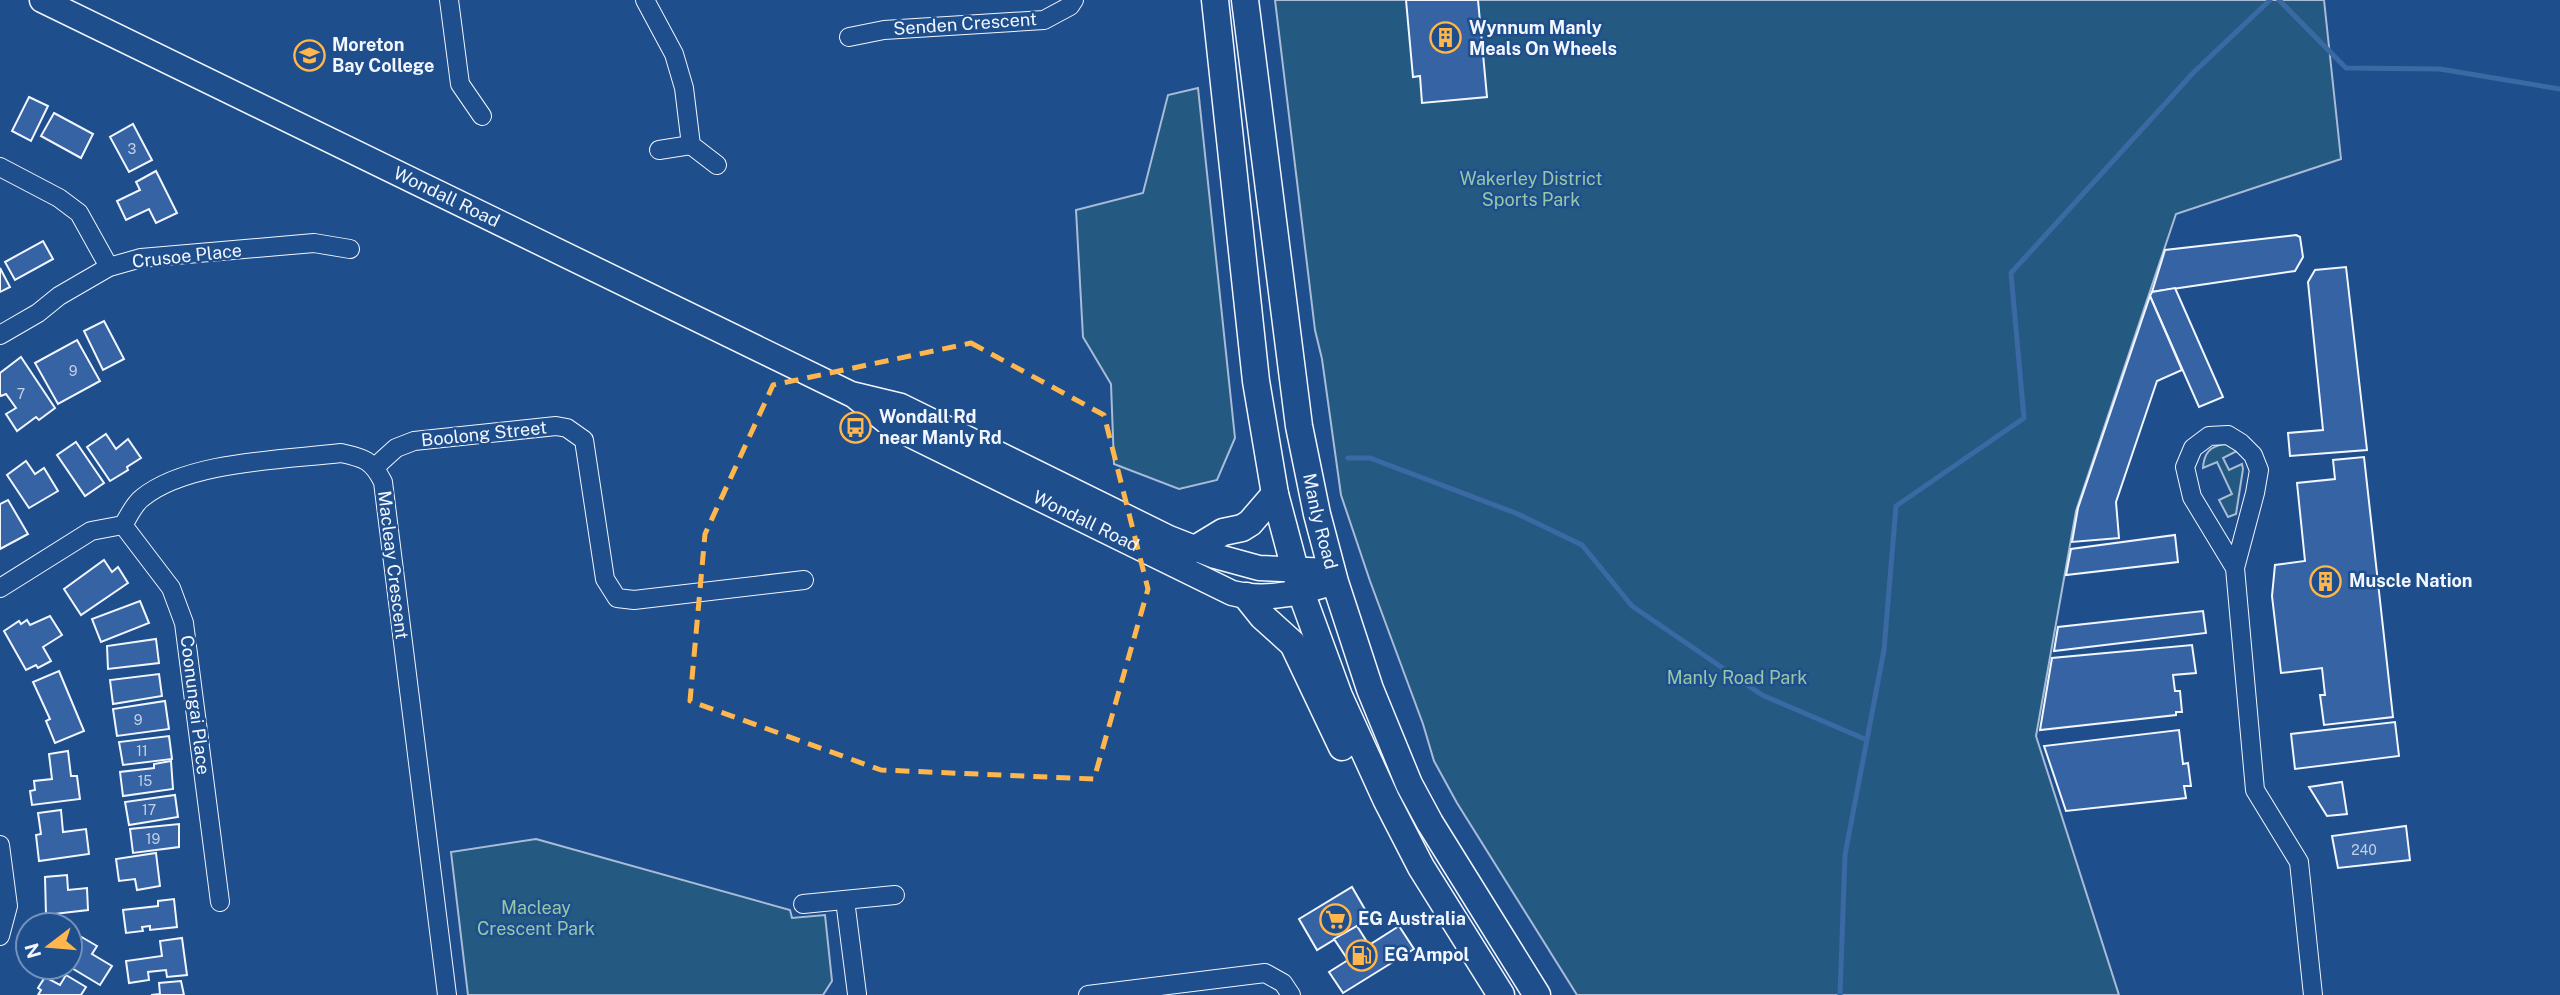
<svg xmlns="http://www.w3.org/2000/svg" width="2560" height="995" font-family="'Public Sans',sans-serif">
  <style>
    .green { fill: #245a82; stroke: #a8bbd7; stroke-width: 2 }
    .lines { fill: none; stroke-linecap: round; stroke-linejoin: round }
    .stream { stroke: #3b69a3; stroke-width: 5 }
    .building { fill: #3563a3; stroke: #f2f6ff; stroke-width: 2 }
    .street-casing { stroke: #f2f6ff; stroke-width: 20 }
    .secondary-casing { stroke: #f2f6ff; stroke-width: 27 }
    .primary-casing { stroke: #f2f6ff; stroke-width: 29 }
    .street { stroke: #1f4e8c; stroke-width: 18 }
    .secondary { stroke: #1f4e8c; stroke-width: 24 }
    .primary { stroke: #1f4e8c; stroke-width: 26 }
    .marked { fill: none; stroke: #ffb74d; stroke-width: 5; stroke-dasharray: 14 9; stroke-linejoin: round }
    .labels { text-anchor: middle; stroke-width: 5; stroke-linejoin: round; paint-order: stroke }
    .number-label { font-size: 14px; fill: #c3d1e8 }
    .street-label { font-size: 18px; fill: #f2f6ff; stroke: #1f4e8c }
    .poi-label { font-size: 18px; font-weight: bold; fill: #f2f6ff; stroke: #1f4e8c; text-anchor: start }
    .park-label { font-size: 18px; fill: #97c8a6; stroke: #1f4e8c }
  </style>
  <rect width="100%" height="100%" fill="#1f4e8c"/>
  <!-- green -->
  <g class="green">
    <polygon points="1275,0 2324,0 2341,159 2176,214 2076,511 2036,736 2119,995 1577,995 1457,803 1434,761 1423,724 1370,581 1341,495 1322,359 1315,330"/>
    <polygon points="1198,88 1235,438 1217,480 1179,489 1114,464 1111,384 1083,337 1076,210 1143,193 1168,95"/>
    <path d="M 2225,444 L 2237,451 L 2223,458 L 2229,470 L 2242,464 L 2243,469 L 2236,514 L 2228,517 L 2219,500 L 2232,494 L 2217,462 L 2203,468 C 2204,453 2210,446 2225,444 Z"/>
    <polygon points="536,839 790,910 792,918 825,915 832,981 823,995 468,995 451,852"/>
  </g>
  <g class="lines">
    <!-- stream -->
    <g class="stream">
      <polyline points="2279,0 2346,68 2440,69 2560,89"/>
      <polyline points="1348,458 1370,458 1518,514 1582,545 1632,606 1762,695 1867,740"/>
      <polyline points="1840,995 1845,855 1884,650 1896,506 2024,418 2011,273 2193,73 2270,0"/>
    </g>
  </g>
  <!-- building -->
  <g class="building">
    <polygon points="1406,0 1478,0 1487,97 1422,103 1420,76 1413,77"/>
    <polygon points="29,97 48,106 31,141 12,131"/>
    <polygon points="54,113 93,134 81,158 41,136"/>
    <polygon points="133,124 152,160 129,172 110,137"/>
    <polygon points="156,171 177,213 156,223 149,209 126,220 117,201 140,190 136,182"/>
    <polygon points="2296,235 2300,237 2303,257 2295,271 2152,292 2165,250"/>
    <polygon points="43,241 53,259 15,280 5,262"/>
    <polygon points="2346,267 2367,450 2290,456 2288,433 2323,430 2308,282 2315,270"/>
    <polygon points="0,268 10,287 0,292"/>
    <polygon points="2175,288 2223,397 2199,407 2150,296 2152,292"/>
    <polygon points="2150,296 2182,370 2157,381 2116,502 2119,538 2072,542 2078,508"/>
    <polygon points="104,321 124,359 103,370 84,331"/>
    <polygon points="77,340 100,381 58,404 35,363"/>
    <polygon points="21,357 55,408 39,420 36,417 17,431 6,414 16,408 6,394 1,396 0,394 0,373"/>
    <polygon points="106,434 116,449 128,439 141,458 127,467 128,470 110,481 87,447"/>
    <polygon points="76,442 104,483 85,496 57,455"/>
    <polygon points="2364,457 2393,717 2324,725 2320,695 2325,695 2322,668 2281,673 2272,596 2275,565 2305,561 2297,483 2335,479 2333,460"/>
    <polygon points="26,461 35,474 44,468 58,491 29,508 7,475"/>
    <polygon points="8,500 28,534 0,549 0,504"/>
    <polygon points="2175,535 2178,562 2066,575 2071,549"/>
    <polygon points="104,560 112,572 118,567 128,583 81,615 64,589"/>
    <polygon points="140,601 149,623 101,642 92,619"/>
    <polygon points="2203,611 2206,633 2054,651 2058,627"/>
    <polygon points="50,616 62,635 43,647 51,661 38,668 36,665 26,670 4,631 19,621 21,624 27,620 30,625"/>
    <polygon points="156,639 159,663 108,669 107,646"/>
    <polygon points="2192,645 2196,673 2173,675 2175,691 2180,691 2182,712 2176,712 2176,715 2040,730 2052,658"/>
    <polygon points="59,671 84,731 55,743 46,721 50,719 33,682"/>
    <polygon points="159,674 162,696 113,704 110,680"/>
    <polygon points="165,701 169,729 117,736 113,709"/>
    <polygon points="2395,722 2399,756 2295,769 2291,734"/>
    <polygon points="2179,730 2183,764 2188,763 2191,786 2184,786 2186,798 2066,811 2044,746"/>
    <polygon points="169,736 172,759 123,765 119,742"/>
    <polygon points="68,751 71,776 77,776 80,799 32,805 30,791 35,790 34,781 52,779 49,754"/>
    <polygon points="171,761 173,789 123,796 120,772 154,768 154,764"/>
    <polygon points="2342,782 2347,814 2327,816 2309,787"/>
    <polygon points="175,795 178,817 129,825 125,802"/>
    <polygon points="61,810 63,832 86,829 89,854 39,861 36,835 41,834 38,813"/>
    <polygon points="179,824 179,847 133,853 130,829"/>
    <polygon points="2406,826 2410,860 2338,868 2332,836"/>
    <polygon points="156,853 160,886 137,890 135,879 119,881 116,859"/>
    <polygon points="67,875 68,890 87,888 88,910 46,915 45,877"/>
    <polygon points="1352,887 1370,918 1317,950 1299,919"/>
    <polygon points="174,899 177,927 150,930 150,926 142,927 143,931 126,933 123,910 158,906 158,901"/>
    <polygon points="1357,926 1369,945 1399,926 1414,949 1343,993 1329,972 1348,960 1334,939"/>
    <polygon points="73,932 97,946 92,954 112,966 100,985 70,967 70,938"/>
    <polygon points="182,938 187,975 167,977 166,970 148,972 149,980 129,983 126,961 162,956 160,941"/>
    <polygon points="66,975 86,987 81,995 38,995 41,990 38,988 45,977 60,985"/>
    <polygon points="181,981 184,995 151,995 160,994 159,983"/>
  </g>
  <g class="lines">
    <defs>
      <g id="street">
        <polyline points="449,0 460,84 482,116"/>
        <polyline points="645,0 674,54 684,88 691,145 717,165"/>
        <polyline points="849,37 884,30 1044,20 1070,6 1074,0"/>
        <polyline points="659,150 691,145"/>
        <polyline points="0,167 59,198 79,213 109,267"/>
        <polyline points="0,335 38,313 59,296 109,267 141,258 314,243 350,249"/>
        <polyline points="375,467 396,448 414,441 556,426 567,428 584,440 605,579 617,598 634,600 804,580"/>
        <polyline points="123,525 171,588 184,623 220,902"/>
        <polyline points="2235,568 2192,497 2185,467 2193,448 2209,436 2228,435 2241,443 2253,455 2259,470 2255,493 2235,568 2255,790 2299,862 2313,995"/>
        <path d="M 0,588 L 91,531 L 123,525 C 129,516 134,504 142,498 C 187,461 283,460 341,453 C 364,458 372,460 383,482 L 447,995"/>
        <polyline points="0,845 8,906 0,936"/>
        <polyline points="845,900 857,994"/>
        <polyline points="803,904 895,895"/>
        <polyline points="1088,995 1265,973 1283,983 1291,995"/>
      </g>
      <g id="secondary">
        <path id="s1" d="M 42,0 L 851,394 L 901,406 L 1169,538 L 1215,556 L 1259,568 L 1332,571"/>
        <path id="s2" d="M 857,398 L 892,426 L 1232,593 C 1268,602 1301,592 1335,582"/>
      </g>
      <g id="primary">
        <polyline points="1215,0 1256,381 1275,494 1301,592 1339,696 1386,799 1421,867 1501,995"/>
        <path id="s3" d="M 1245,0 L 1299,426 L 1317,514 L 1335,582 L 1370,689 L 1409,784 L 1430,823 L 1537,995"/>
        <polyline points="1195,549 1223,532 1242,528 1250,523 1275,494"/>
        <polyline points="1246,596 1262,616 1293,644 1342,747"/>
      </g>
    </defs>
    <!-- street casing -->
    <use href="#street" class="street-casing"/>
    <!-- secondary casing -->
    <use href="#secondary" class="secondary-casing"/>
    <!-- primary casing -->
    <use href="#primary" class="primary-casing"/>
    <!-- street -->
    <use href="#street" class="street"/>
    <!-- secondary -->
    <use href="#secondary" class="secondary"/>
    <!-- primary -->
    <use href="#primary" class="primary"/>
  </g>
  <!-- marked area -->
  <path class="marked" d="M 971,343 L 1104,415 L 1148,589 L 1094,779 L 881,770 L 690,701 L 705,534 L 773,385 Z"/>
  <!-- icons -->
  <defs>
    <symbol id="building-ring" viewBox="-11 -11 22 22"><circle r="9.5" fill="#1f4e8c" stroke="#ffb74d" stroke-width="1.5"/><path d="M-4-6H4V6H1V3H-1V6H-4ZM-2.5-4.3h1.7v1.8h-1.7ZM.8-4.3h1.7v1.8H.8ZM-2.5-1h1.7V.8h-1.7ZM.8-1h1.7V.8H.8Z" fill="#ffb74d"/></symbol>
    <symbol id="school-ring" viewBox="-11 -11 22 22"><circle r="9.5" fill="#1f4e8c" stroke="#ffb74d" stroke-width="1.5"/><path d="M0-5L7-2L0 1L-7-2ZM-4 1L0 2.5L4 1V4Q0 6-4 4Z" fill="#ffb74d"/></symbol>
    <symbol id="bus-ring" viewBox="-11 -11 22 22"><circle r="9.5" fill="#1f4e8c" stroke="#ffb74d" stroke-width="1.5"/><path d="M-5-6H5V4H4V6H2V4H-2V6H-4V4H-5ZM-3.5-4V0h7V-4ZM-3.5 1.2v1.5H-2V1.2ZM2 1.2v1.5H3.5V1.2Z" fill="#ffb74d"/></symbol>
    <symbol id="supermarket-ring" viewBox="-11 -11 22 22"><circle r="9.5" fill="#1f4e8c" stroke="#ffb74d" stroke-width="1.5"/><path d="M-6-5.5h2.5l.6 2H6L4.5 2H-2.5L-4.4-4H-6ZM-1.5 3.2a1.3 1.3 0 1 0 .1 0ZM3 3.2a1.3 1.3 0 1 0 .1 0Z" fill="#ffb74d"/></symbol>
    <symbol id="fuel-ring" viewBox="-11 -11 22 22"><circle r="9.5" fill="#1f4e8c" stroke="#ffb74d" stroke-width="1.5"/><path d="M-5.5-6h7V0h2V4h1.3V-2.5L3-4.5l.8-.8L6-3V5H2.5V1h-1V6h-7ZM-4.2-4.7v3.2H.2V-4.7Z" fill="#ffb74d"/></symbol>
  </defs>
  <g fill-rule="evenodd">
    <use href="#building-ring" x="1428" y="20" width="35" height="35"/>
    <use href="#school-ring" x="292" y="38" width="35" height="35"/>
    <use href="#bus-ring" x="838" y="410" width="35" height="35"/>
    <use href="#building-ring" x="2308" y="564" width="35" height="35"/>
    <use href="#supermarket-ring" x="1318" y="902" width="35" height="35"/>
    <use href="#fuel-ring" x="1344" y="938" width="35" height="35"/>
  </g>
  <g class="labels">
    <!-- number labels -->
    <g class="number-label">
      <text x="132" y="154">3</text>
      <text x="73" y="376">9</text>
      <text x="21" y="399">7</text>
      <text x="138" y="725">9</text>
      <text x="142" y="756">11</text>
      <text x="145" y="786">15</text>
      <text x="149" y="815">17</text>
      <text x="153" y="844">19</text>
      <text x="2364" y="855">240</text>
    </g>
    <!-- street labels -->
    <g class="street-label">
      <text transform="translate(965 24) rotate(-4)" y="6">Senden Crescent</text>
      <text dy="6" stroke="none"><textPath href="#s1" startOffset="450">Wondall Road</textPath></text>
      <text transform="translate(187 256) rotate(-6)" y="6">Crusoe Place</text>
      <text transform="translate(484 434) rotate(-6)" y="6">Boolong Street</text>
      <text dy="6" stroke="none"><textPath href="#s3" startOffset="527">Manly Road</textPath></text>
      <text dy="6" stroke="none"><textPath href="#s2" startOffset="261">Wondall Road</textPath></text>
      <text transform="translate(393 565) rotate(83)" y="6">Macleay Crescent</text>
      <text transform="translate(195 705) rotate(83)" y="6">Coonungai Place</text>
    </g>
    <!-- poi labels -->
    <g class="poi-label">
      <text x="1469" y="34">Wynnum Manly<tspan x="1469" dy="21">Meals On Wheels</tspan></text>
      <text x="332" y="51">Moreton<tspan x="332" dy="21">Bay College</tspan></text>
      <text x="879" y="423">Wondall Rd<tspan x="879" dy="21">near Manly Rd</tspan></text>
      <text x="2349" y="587">Muscle Nation</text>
      <text x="1358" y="925">EG Australia</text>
      <text x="1384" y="961">EG Ampol</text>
    </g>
    <!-- park labels -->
    <g class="park-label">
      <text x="1531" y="185">Wakerley District<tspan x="1531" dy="21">Sports Park</tspan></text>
      <text x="1737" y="684">Manly Road Park</text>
      <text x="536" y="914">Macleay<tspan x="536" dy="21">Crescent Park</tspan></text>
    </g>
  </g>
  <!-- north arrow -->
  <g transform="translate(49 946) rotate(254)"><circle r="33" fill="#1f4e8c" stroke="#7391ba" stroke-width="2"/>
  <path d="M0-5L12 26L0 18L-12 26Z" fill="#ffb74d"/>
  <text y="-10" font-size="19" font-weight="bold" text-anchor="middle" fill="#f2f6ff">N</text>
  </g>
</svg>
